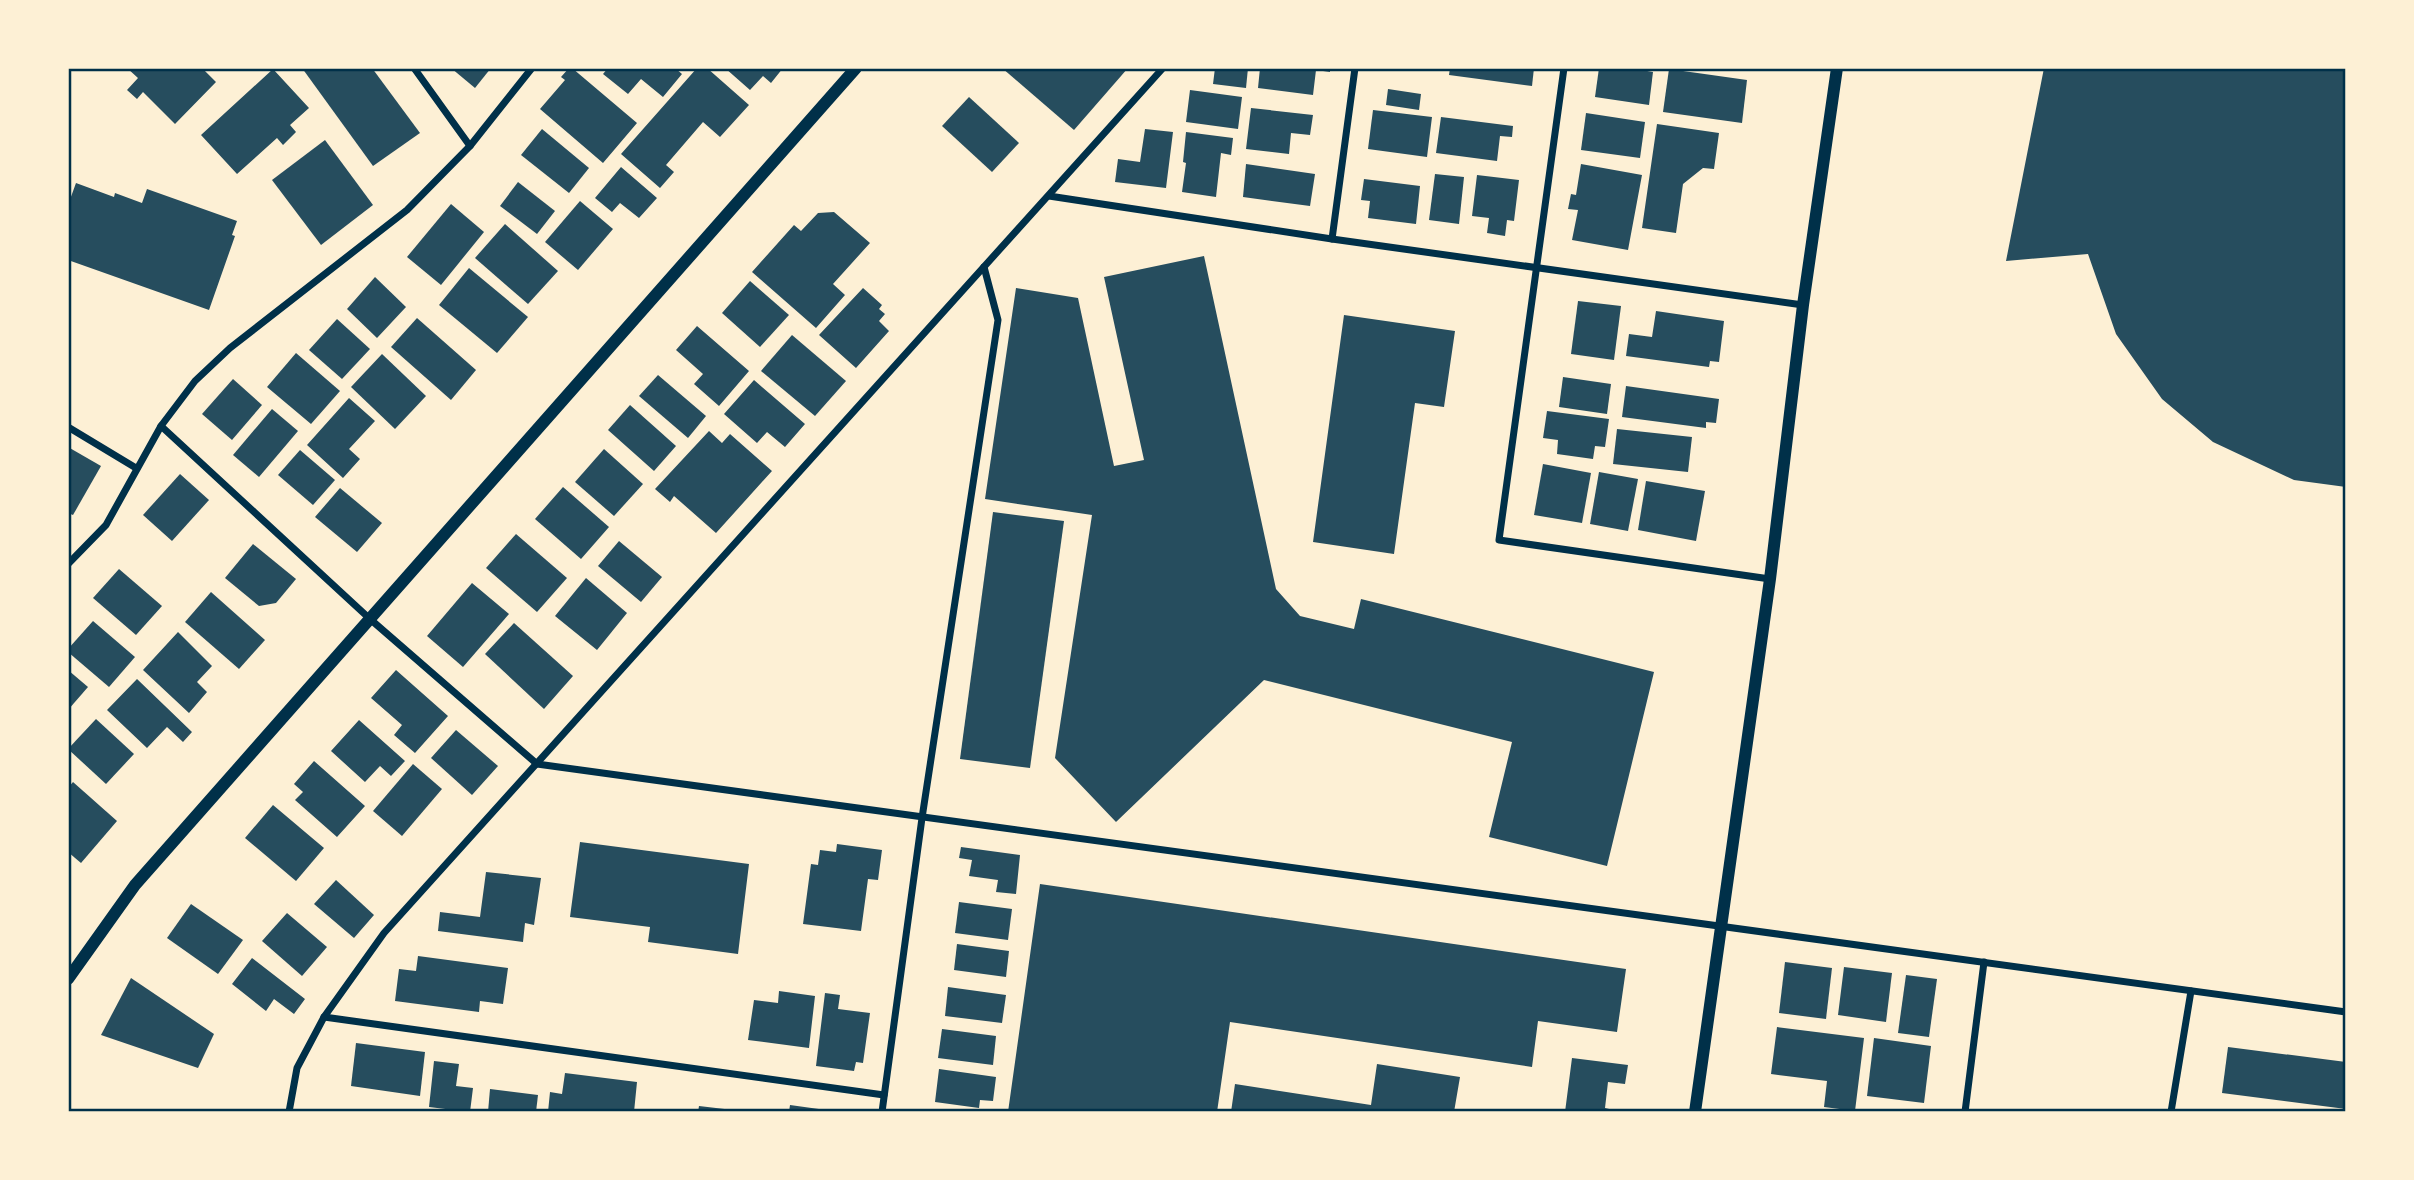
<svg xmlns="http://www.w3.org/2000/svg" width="2414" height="1180" font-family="Barlow,sans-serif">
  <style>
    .building { fill: #264d5e }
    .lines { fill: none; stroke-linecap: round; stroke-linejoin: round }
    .minor { stroke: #003049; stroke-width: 7 }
    .tertiary { stroke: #003049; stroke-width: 12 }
    .neatline { fill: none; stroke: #003049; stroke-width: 2.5 }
  </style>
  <rect width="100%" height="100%" fill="#fdf0d5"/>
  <!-- building -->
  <g class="building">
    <polygon points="127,68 202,68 216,82 175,124 143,92 137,99 127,90 138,78"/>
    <polygon points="302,68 372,68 420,133 373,166"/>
    <polygon points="451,68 491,68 475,88"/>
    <polygon points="569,68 572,68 637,123 603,163 540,109 565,80 561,77"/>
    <polygon points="608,68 675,68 682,74 663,97 641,79 628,94 603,74"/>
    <polygon points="697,68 707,68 749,105 720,137 703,122 666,165 674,172 660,188 621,154"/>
    <polygon points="725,68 783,68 771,83 763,76 750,90"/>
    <polygon points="1002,68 1128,68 1074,130"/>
    <polygon points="1215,68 1248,68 1246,88 1213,84"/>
    <polygon points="1260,68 1330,68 1330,72 1316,70 1313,95 1258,88"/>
    <polygon points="1450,68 1534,68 1532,86 1449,75"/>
    <polygon points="1599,68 1630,68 1653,72 1649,105 1595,97"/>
    <polygon points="2044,68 2346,68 2346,487 2294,480 2213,442 2162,399 2116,334 2088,254 2006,261"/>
    <polygon points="273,69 309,108 290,125 296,132 283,145 277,138 237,174 201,135"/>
    <polygon points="1669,69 1747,80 1742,123 1663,112"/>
    <polygon points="1388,89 1421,94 1419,110 1386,105"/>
    <polygon points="1190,90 1242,97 1238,129 1186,122"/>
    <polygon points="969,97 1019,143 992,172 942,126"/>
    <polygon points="1251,108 1313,115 1310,135 1291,133 1289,154 1246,149"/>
    <polygon points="1373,110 1432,117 1427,157 1368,149"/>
    <polygon points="1586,113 1645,122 1640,158 1581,150"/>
    <polygon points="1441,117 1513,126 1512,137 1500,136 1497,161 1436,153"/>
    <polygon points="1657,124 1719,133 1714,169 1703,168 1683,184 1676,233 1642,228"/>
    <polygon points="542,129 589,168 569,193 521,155"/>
    <polygon points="1145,129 1173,132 1166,188 1115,182 1118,159 1140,162"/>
    <polygon points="1186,132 1233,138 1231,155 1221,153 1216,197 1182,192 1186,163 1183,162"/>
    <polygon points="325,140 373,205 321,245 272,180"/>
    <polygon points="1246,164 1315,174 1310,206 1243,197"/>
    <polygon points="1581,164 1642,175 1628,250 1572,240 1578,210 1568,209 1571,194 1576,195"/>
    <polygon points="621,167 657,198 639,218 620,203 612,212 595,198"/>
    <polygon points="1435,174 1464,177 1459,224 1429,220"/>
    <polygon points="1477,175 1519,180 1514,221 1507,220 1505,236 1487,233 1489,218 1472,216"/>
    <polygon points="1364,179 1420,186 1416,224 1368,218 1370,201 1361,200"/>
    <polygon points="518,182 555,211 537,234 500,206"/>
    <polygon points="76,183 114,197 115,193 142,203 147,189 237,221 232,235 235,236 209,310 68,260 68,205"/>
    <polygon points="580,201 613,229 578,270 545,242"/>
    <polygon points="451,204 484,232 441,285 407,257"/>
    <polygon points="834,212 870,243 833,284 845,295 816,328 752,272 794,225 801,231 818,213"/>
    <polygon points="505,224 558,271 528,304 475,258"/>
    <polygon points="1204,256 1276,589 1300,616 1354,629 1361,599 1654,672 1607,866 1489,837 1512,742 1264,680 1116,822 1055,758 1092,515 985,499 1016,288 1078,298 1114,466 1144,460 1104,277"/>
    <polygon points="469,268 528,317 497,353 439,305"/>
    <polygon points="375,277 406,307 377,338 347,309"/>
    <polygon points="750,281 789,315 760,347 722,313"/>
    <polygon points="863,288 882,305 879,309 885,314 879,321 889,331 856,368 819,335"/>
    <polygon points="1578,301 1621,306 1614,360 1571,354"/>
    <polygon points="1656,311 1724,321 1719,362 1710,361 1709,367 1626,356 1629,334 1652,337"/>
    <polygon points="1344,315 1455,331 1444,407 1415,403 1394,554 1313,542"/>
    <polygon points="417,318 476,370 451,400 391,347"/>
    <polygon points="337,319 370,349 342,379 309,350"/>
    <polygon points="697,326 749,371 719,406 694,384 703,374 676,350"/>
    <polygon points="792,335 846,381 815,416 761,371"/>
    <polygon points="296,353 340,391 311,424 267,387"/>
    <polygon points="382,354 426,396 395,429 351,387"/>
    <polygon points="658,375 706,416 688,438 639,396"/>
    <polygon points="1563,377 1611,384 1607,414 1559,407"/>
    <polygon points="233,379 262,405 232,440 202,414"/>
    <polygon points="754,380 805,424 785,447 767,432 757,443 724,414"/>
    <polygon points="1626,386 1719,399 1716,423 1706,422 1706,428 1622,417"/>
    <polygon points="349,398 375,421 349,449 360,459 343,478 307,445"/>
    <polygon points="630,405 676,446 654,471 608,430"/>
    <polygon points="272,409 298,431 259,477 233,455"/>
    <polygon points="1547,411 1609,419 1605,447 1595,446 1593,459 1557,454 1558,440 1543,438"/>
    <polygon points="1617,429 1692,437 1688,472 1613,464"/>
    <polygon points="709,431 722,443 730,434 772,471 716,533 674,496 670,502 655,489"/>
    <polygon points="68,447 101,466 73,515 68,513"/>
    <polygon points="604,449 643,484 614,516 575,482"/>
    <polygon points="300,450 335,480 313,505 278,475"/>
    <polygon points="1543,464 1591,473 1582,523 1534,515"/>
    <polygon points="1599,472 1638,479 1628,531 1590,524"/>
    <polygon points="180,474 209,500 172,541 143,515"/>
    <polygon points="1646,481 1705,491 1696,541 1638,530"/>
    <polygon points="563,487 609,527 581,559 535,519"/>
    <polygon points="340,488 382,523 357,552 315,517"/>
    <polygon points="993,512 1064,521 1030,768 960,759"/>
    <polygon points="516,534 567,578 537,612 486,568"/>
    <polygon points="619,541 662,577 641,602 598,566"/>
    <polygon points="253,544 296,579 276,603 259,606 225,578"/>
    <polygon points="119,569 162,606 136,635 93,598"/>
    <polygon points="586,578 627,613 597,650 555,616"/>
    <polygon points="472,583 509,614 463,667 427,636"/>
    <polygon points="211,592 265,640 239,669 185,622"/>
    <polygon points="93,621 135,657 109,687 68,652 68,649"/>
    <polygon points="514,623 573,676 544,709 485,654"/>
    <polygon points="178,632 212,666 197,682 207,692 189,713 143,670"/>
    <polygon points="68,670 88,687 68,710"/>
    <polygon points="396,670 448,716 415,753 394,735 402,725 371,698"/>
    <polygon points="137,679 192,732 183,742 167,727 147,748 107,710"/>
    <polygon points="96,719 134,754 106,784 68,749"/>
    <polygon points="359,720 405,761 391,776 380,766 365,782 331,751"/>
    <polygon points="456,730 498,766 472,795 431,758"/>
    <polygon points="314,761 365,806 337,837 295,800 303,792 294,784"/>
    <polygon points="413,764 442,789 402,836 373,811"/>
    <polygon points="73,782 117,821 81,863 68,852 68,788"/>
    <polygon points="273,805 324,848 296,881 245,838"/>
    <polygon points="580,842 749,864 738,954 648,942 650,927 570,917"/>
    <polygon points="837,844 882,850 878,880 868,879 861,931 803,924 811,864 818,865 820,850 836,852"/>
    <polygon points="961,847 1020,855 1016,894 996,892 998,880 969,876 972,860 959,858"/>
    <polygon points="486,872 541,878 534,925 525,923 523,942 438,931 440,912 480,917"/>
    <polygon points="336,880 374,915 354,938 314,904"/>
    <polygon points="1040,884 1626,969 1617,1032 1538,1021 1532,1067 1230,1022 1217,1112 1008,1112"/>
    <polygon points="959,902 1012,909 1008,940 955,933"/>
    <polygon points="191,904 243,940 218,974 167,938"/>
    <polygon points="287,913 327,947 302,976 262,941"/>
    <polygon points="957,944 1009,951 1006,977 954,970"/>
    <polygon points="418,956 508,968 503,1004 480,1001 479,1012 395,1001 399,969 416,971"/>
    <polygon points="252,958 305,999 294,1014 274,999 266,1011 232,984"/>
    <polygon points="1785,962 1832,968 1826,1019 1779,1013"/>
    <polygon points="1844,967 1892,973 1886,1022 1838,1015"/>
    <polygon points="1906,975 1937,979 1929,1037 1898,1033"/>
    <polygon points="131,978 214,1034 198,1068 101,1035"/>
    <polygon points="948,987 1006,995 1002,1023 945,1016"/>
    <polygon points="779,991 815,996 809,1048 748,1040 754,1000 778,1003"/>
    <polygon points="825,993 840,995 838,1009 870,1013 863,1063 856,1062 854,1071 816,1066"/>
    <polygon points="1777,1027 1864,1038 1855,1111 1824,1107 1827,1081 1771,1074"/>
    <polygon points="942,1029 996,1036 993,1065 938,1058"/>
    <polygon points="1874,1038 1931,1046 1924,1103 1867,1096"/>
    <polygon points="356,1043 425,1052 420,1096 351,1086"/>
    <polygon points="2228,1047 2346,1062 2346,1109 2222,1093"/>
    <polygon points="1572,1058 1628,1065 1625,1084 1608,1082 1605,1108 1622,1112 1565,1112"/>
    <polygon points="434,1061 459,1064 456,1086 473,1088 470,1112 429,1107"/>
    <polygon points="1377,1064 1460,1077 1454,1112 1231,1112 1235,1084 1371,1105"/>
    <polygon points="939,1069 996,1077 993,1101 980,1100 979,1108 935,1102"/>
    <polygon points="565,1073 637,1082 634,1112 548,1112 550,1092 562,1094"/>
    <polygon points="490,1089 538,1095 536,1112 488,1112"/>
    <polygon points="790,1105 826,1110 826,1112 789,1112"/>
    <polygon points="699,1106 733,1110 733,1112 698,1112"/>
  </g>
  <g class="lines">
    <!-- minor -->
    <g class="minor">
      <polyline points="414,68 470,146"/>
      <polyline points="1564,68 1499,540 1770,579"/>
      <polyline points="1049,196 1332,239 1803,305"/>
      <polyline points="1332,239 1355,68"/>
      <polyline points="161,426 370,619 537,764 2346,1012"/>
      <polyline points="68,427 136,468"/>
      <polyline points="68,564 106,525 161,426 195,381 230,348 407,210 470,146 532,68"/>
      <polyline points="324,1017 884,1095"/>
      <polyline points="289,1112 297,1068 324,1017 384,933 1163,68"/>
      <polyline points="882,1112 922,818 998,320 984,267"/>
      <polyline points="1965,1112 1984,962"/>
      <polyline points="2171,1112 2191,991"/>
    </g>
    <!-- tertiary -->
    <g class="tertiary">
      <polyline points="68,979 135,885 856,68"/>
      <polyline points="1695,1112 1770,579 1803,305 1837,68"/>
    </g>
  </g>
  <!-- border -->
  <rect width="2414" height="1180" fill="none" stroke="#fdf0d5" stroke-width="140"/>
  <rect x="70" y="70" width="2274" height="1040" class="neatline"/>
</svg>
